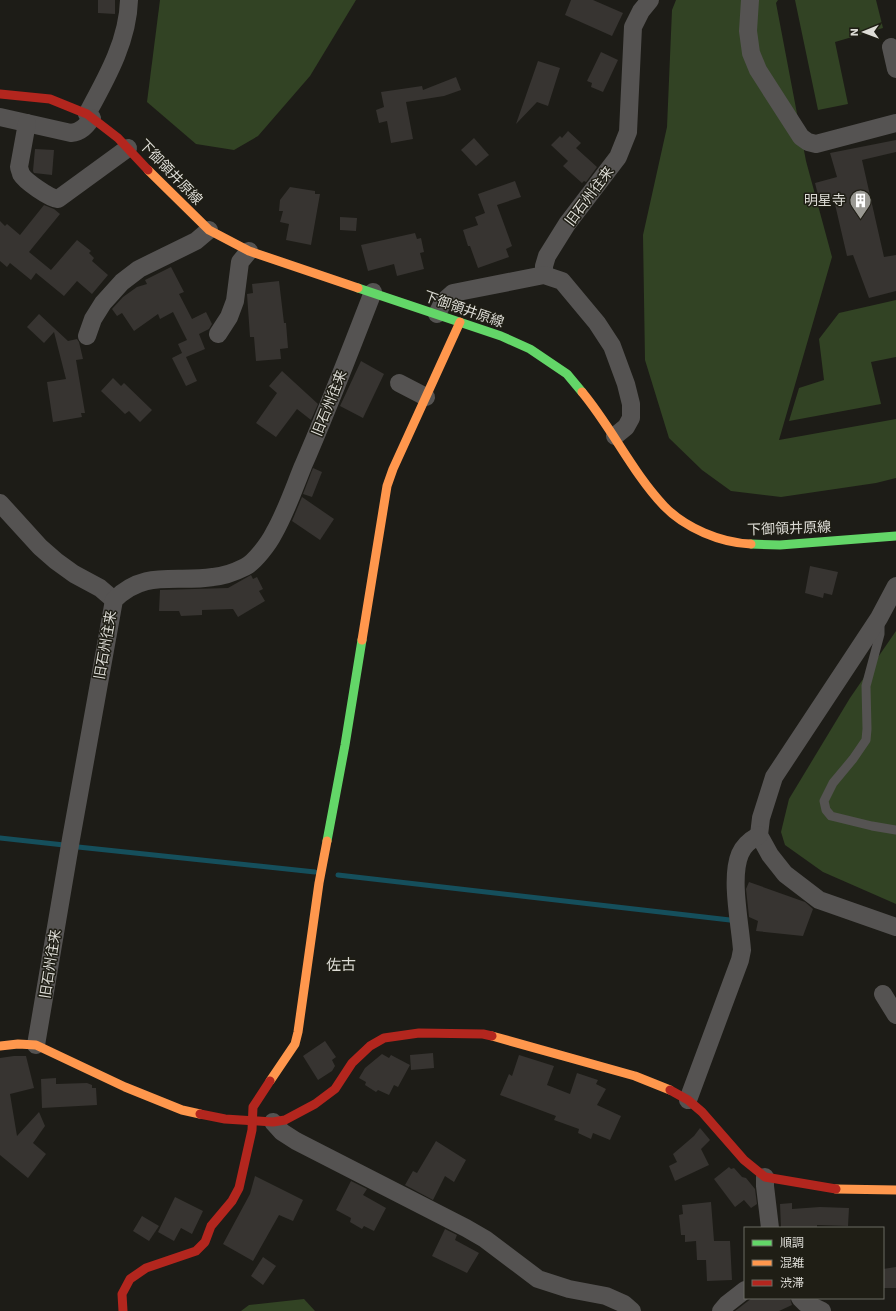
<svg xmlns="http://www.w3.org/2000/svg" width="896" height="1311" font-family="'Work Sans','Noto Sans JP',sans-serif">
  <style>
    .green { fill: #324324 }
    .lines { fill: none; stroke-linecap: round; stroke-linejoin: round }
    .stream { stroke: #154f5c; stroke-width: 5 }
    .building { fill: #373431 }
    .lane { stroke: #555352; stroke-width: 9 }
    .street { stroke: #555352; stroke-width: 18 }
    .fast { stroke: #63d668; stroke-width: 9 }
    .slow { stroke: #ff974d; stroke-width: 9 }
    .jam { stroke: #b3261e; stroke-width: 9 }
    .labels { text-anchor: middle; stroke-width: 3; stroke-linejoin: round; paint-order: stroke }
    .street-label { font-size: 14px; fill: #dddcd6; stroke: #1f1e15 }
    .poi-label { font-size: 14px; fill: #dddcd6; stroke: #1f1e15; text-anchor: end }
    .neighbourhood-label { font-size: 15px; fill: #dddcd6; stroke: #1f1e15 }
  </style>
  <rect width="100%" height="100%" fill="#1d1c17"/>
  <!-- green -->
  <g class="green">
    <polygon points="160,0 356,0 310,76 258,136 234,150 196,144 147,102"/>
    <polygon points="676,0 778,0 776,3 806,161 832,257 779,440 896,419 896,478 876,483 781,497 731,491 702,470 669,438 645,360 643,235 667,127 672,10"/>
    <polygon points="795,0 876,0 883,28 835,42 848,104 818,110"/>
    <polygon points="896,300 896,357 871,362 881,404 789,421 799,388 824,380 819,339 839,313"/>
    <polygon points="896,631 896,904 823,872 785,845 781,832 789,799 850,698"/>
    <polygon points="304,1299 315,1311 241,1311 249,1305"/>
  </g>
  <g class="lines">
    <!-- stream -->
    <g class="stream">
      <polyline points="0,838 64,845"/>
      <polyline points="78,847 315,872"/>
      <polyline points="338,875 730,920"/>
    </g>
  </g>
  <!-- building -->
  <g class="building">
    <polygon points="98,0 115,0 115,14 98,13"/>
    <polygon points="571,0 593,0 623,13 612,36 565,15"/>
    <polygon points="601,52 618,60 603,92 591,87 592,83 587,81"/>
    <polygon points="538,61 560,68 548,106 537,102 516,124"/>
    <polygon points="456,77 461,90 444,96 406,102 413,139 391,143 387,121 379,123 376,110 384,107 381,92 422,86 423,90"/>
    <polygon points="568,131 581,143 576,148 597,167 586,182 584,181 582,183 563,166 568,161 551,145 560,136 562,138"/>
    <polygon points="474,138 489,155 476,166 461,150"/>
    <polygon points="896,140 896,152 862,160 884,257 896,255 896,291 869,298 853,255 847,256 834,200 820,203 815,183 837,177 830,153"/>
    <polygon points="35,149 54,150 52,175 34,173 33,171"/>
    <polygon points="515,181 521,197 497,205 512,246 506,249 509,257 478,268 470,246 468,246 463,230 478,225 475,217 485,213 478,194"/>
    <polygon points="290,187 315,191 315,194 320,194 311,245 286,240 289,224 280,222 283,211 279,211 280,200"/>
    <polygon points="44,205 54,209 60,214 29,252 51,270 77,240 91,251 89,253 94,258 92,261 108,275 92,294 77,281 64,296 36,273 31,280 10,263 7,267 0,261 0,221 5,226 7,224 20,235"/>
    <polygon points="340,217 357,218 356,231 340,230"/>
    <polygon points="415,233 417,239 421,238 424,252 420,253 424,269 397,276 394,264 368,271 361,245"/>
    <polygon points="171,267 184,292 179,294 192,319 206,312 212,324 209,329 199,334 205,349 186,357 197,381 186,386 172,358 182,353 178,344 187,340 173,312 160,319 158,314 134,331 122,313 117,316 112,309 123,297 137,287 147,284 145,280"/>
    <polygon points="279,281 284,323 286,323 288,348 280,349 281,359 256,361 254,337 250,337 247,294 253,293 252,284"/>
    <polygon points="39,314 68,341 77,339 79,342 83,359 76,360 85,413 81,413 82,417 53,422 47,382 66,379 54,332 44,343 27,327"/>
    <polygon points="361,361 384,374 363,418 340,406"/>
    <polygon points="282,371 318,404 311,420 297,409 276,437 256,423 277,393 269,386"/>
    <polygon points="113,378 121,386 124,383 152,410 140,422 129,411 125,414 101,391"/>
    <polygon points="313,468 322,472 312,497 303,494"/>
    <polygon points="302,497 334,519 320,540 292,521"/>
    <polygon points="810,566 838,572 832,595 824,593 823,598 805,593"/>
    <polygon points="251,575 253,579 257,577 263,589 259,591 265,601 238,617 233,609 202,610 202,615 181,616 179,611 159,611 160,590 228,588"/>
    <polygon points="749,882 805,902 813,909 803,936 756,931 758,921 749,917 746,889"/>
    <polygon points="325,1041 336,1057 332,1060 335,1066 332,1071 318,1080 303,1056"/>
    <polygon points="433,1053 434,1068 411,1070 410,1055"/>
    <polygon points="382,1054 389,1058 391,1055 410,1065 398,1087 394,1085 389,1095 378,1090 376,1092 365,1085 366,1082 359,1078 365,1068"/>
    <polygon points="519,1055 554,1066 547,1085 570,1094 577,1073 598,1080 596,1084 606,1089 597,1105 621,1116 610,1140 593,1133 591,1139 578,1133 579,1129 554,1120 556,1116 500,1095 509,1074 512,1076"/>
    <polygon points="14,1056 26,1056 34,1088 10,1094 17,1136 39,1112 45,1126 33,1143 46,1154 28,1178 0,1155 0,1058"/>
    <polygon points="56,1078 56,1084 87,1083 92,1085 92,1088 96,1088 97,1105 42,1108 41,1079"/>
    <polygon points="700,1128 710,1140 701,1149 709,1165 675,1181 669,1166 677,1162 673,1154 694,1136"/>
    <polygon points="436,1141 466,1160 454,1182 445,1176 433,1200 405,1185 413,1171 417,1173"/>
    <polygon points="729,1167 731,1169 734,1168 742,1177 746,1178 755,1189 757,1204 751,1208 744,1200 735,1207 714,1179"/>
    <polygon points="255,1176 303,1200 293,1221 279,1215 253,1261 223,1244 250,1194"/>
    <polygon points="351,1181 367,1189 363,1195 386,1208 374,1231 364,1226 362,1229 350,1222 351,1218 336,1210"/>
    <polygon points="175,1197 203,1211 192,1234 181,1228 174,1241 158,1232"/>
    <polygon points="711,1202 714,1241 730,1241 732,1280 707,1281 706,1260 697,1260 696,1241 685,1242 685,1235 681,1235 679,1215 683,1214 682,1205"/>
    <polygon points="792,1203 792,1209 820,1207 849,1208 848,1226 817,1225 817,1228 781,1228 780,1204"/>
    <polygon points="142,1216 159,1226 149,1241 133,1231"/>
    <polygon points="445,1229 457,1235 455,1240 479,1253 467,1273 432,1256"/>
    <polygon points="263,1257 276,1266 263,1285 251,1276"/>
    <polygon points="896,1267 896,1288 883,1288 883,1269"/>
    <polygon points="752,1298 790,1298 792,1305 779,1311 735,1311"/>
  </g>
  <g class="lines">
    <!-- lane -->
    <polyline class="lane" points="880,621 880,634 866,686 867,729 866,740 853,759 833,783 824,801 826,810 831,816 872,826 896,830"/>
    <!-- street -->
    <g class="street">
      <polyline points="750,0 748,31 751,53 758,70 801,137 808,142 816,144 896,123"/>
      <polyline points="891,47 896,69"/>
      <path d="M 87,114 C 106,79 128,41 129,0"/>
      <path d="M 0,117 L 71,133 C 81,132 86,126 92,118"/>
      <path d="M 27,123 L 19,167 C 19,168 21,173 21,174 C 25,181 49,198 58,199 L 128,148"/>
      <polyline points="544,275 544,266 547,256 567,224 618,157 628,132 633,27 641,11 650,0"/>
      <polyline points="437,314 443,302 453,293 544,275 562,281 597,323 612,346 626,384 631,404 631,418 626,427 615,436"/>
      <polyline points="218,334 229,317 235,301 240,262 249,251"/>
      <polyline points="87,336 93,319 103,303 122,282 139,269 196,241 209,230"/>
      <polyline points="399,383 426,397"/>
      <polyline points="0,503 40,547 56,561 74,574 100,588 114,600"/>
      <polyline points="896,586 879,618 774,777 761,818 759,835 770,855 785,874 819,900 896,927"/>
      <polyline points="883,994 896,1015"/>
      <path d="M 36,1045 L 71,839 L 114,600 C 145,569 175,583 213,577 C 225,576 235,572 245,567 C 255,562 269,543 274,533 C 286,512 294,488 303,466 C 328,409 350,351 373,292"/>
      <path d="M 688,1100 L 740,960 L 742,950 C 740,923 730,878 740,854 C 743,846 752,839 759,835"/>
      <polyline points="273,1122 282,1132 296,1141 466,1228 485,1239 538,1279 569,1289 606,1296 624,1304 632,1311"/>
      <polyline points="765,1177 765,1186 770,1228"/>
      <polyline points="800,1298 805,1303 822,1311"/>
      <polyline points="721,1311 727,1304 745,1290"/>
    </g>
    <!-- fast -->
    <g class="fast">
      <polyline points="358,288 501,336 530,349 567,374 582,392"/>
      <polyline points="751,544 780,545 896,536"/>
      <polyline points="327,841 345,745 362,640"/>
    </g>
    <!-- slow -->
    <g class="slow">
      <polyline points="148,170 209,230 249,251 358,288"/>
      <path d="M 582,392 C 612,428 632,472 664,506 C 685,528 721,543 751,544"/>
      <polyline points="362,640 387,486 393,469 460,322"/>
      <polyline points="492,1036 635,1076 670,1090"/>
      <polyline points="0,1046 18,1044 36,1045 125,1087 182,1110 200,1114"/>
      <polyline points="270,1081 295,1044 298,1032 319,883 327,841"/>
      <polyline points="836,1189 896,1190"/>
    </g>
    <!-- jam -->
    <g class="jam">
      <polyline points="0,94 50,99 87,114 118,138 148,170"/>
      <polyline points="670,1090 688,1100 702,1112 744,1160 765,1177 836,1189"/>
      <polyline points="200,1114 225,1119 273,1122 285,1120 315,1104 335,1089 352,1063 370,1046 384,1038 419,1033 483,1034 492,1036"/>
      <polyline points="123,1311 122,1294 130,1279 146,1268 196,1251 205,1242 211,1226 232,1201 239,1188 252,1130 253,1107 270,1081"/>
    </g>
  </g>
  <!-- icons -->
  <defs>
    <symbol id="building-pin" viewBox="-11 -11 22 30"><path d="M0 17L-7.5 6A9.5 9.5 0 1 1 7.5 6Z" fill="#9a9993" stroke="#1f1e15"/><path d="M-4-6H4V6H1V3H-1V6H-4ZM-2.5-4.3h1.7v1.8h-1.7ZM.8-4.3h1.7v1.8H.8ZM-2.5-1h1.7V.8h-1.7ZM.8-1h1.7V.8H.8Z" fill="#fff"/></symbol>
  </defs>
  <g fill-rule="evenodd">
    <use href="#building-pin" x="848" y="188" width="25" height="34"/>
  </g>
  <g class="labels">
    <!-- street labels -->
    <g class="street-label">
      <text transform="translate(171 172) rotate(46)" y="5">下御領井原線</text>
      <text transform="translate(589 196) rotate(-53)" y="5">旧石州往来</text>
      <text transform="translate(464 309) rotate(19)" y="5">下御領井原線</text>
      <text transform="translate(329 403) rotate(-68)" y="5">旧石州往来</text>
      <text transform="translate(789 528) rotate(-2)" y="5">下御領井原線</text>
      <text transform="translate(105 645) rotate(-80)" y="5">旧石州往来</text>
      <text transform="translate(50 964) rotate(-81)" y="5">旧石州往来</text>
    </g>
    <!-- poi labels -->
    <g class="poi-label">
      <text x="846" y="205">明星寺</text>
    </g>
    <!-- neighbourhood labels -->
    <g class="neighbourhood-label">
      <text x="341" y="970">佐古</text>
    </g>
  </g>
  <!-- legend -->
  <rect x="744" y="1227" width="140" height="72" fill="#1f1e15" stroke="#6b6a62"/>
  <rect x="752" y="1240" width="20" height="6" fill="#63d668" stroke="#6b6a62"/>
  <text x="780" y="1247" font-size="12" fill="#dddcd6">順調</text>
  <rect x="752" y="1260" width="20" height="6" fill="#ff974d" stroke="#6b6a62"/>
  <text x="780" y="1267" font-size="12" fill="#dddcd6">混雑</text>
  <rect x="752" y="1280" width="20" height="6" fill="#b3261e" stroke="#6b6a62"/>
  <text x="780" y="1287" font-size="12" fill="#dddcd6">渋滞</text>
  <!-- north arrow -->
  <g transform="translate(864 32) rotate(269)" stroke="#1f1e15" stroke-width="3" paint-order="stroke">
  <path d="M0-3L7 15L0 10L-7 15Z" fill="#dddcd6"/>
  <text y="-6" font-size="11" font-weight="bold" text-anchor="middle" fill="#dddcd6">N</text>
  </g>
</svg>
